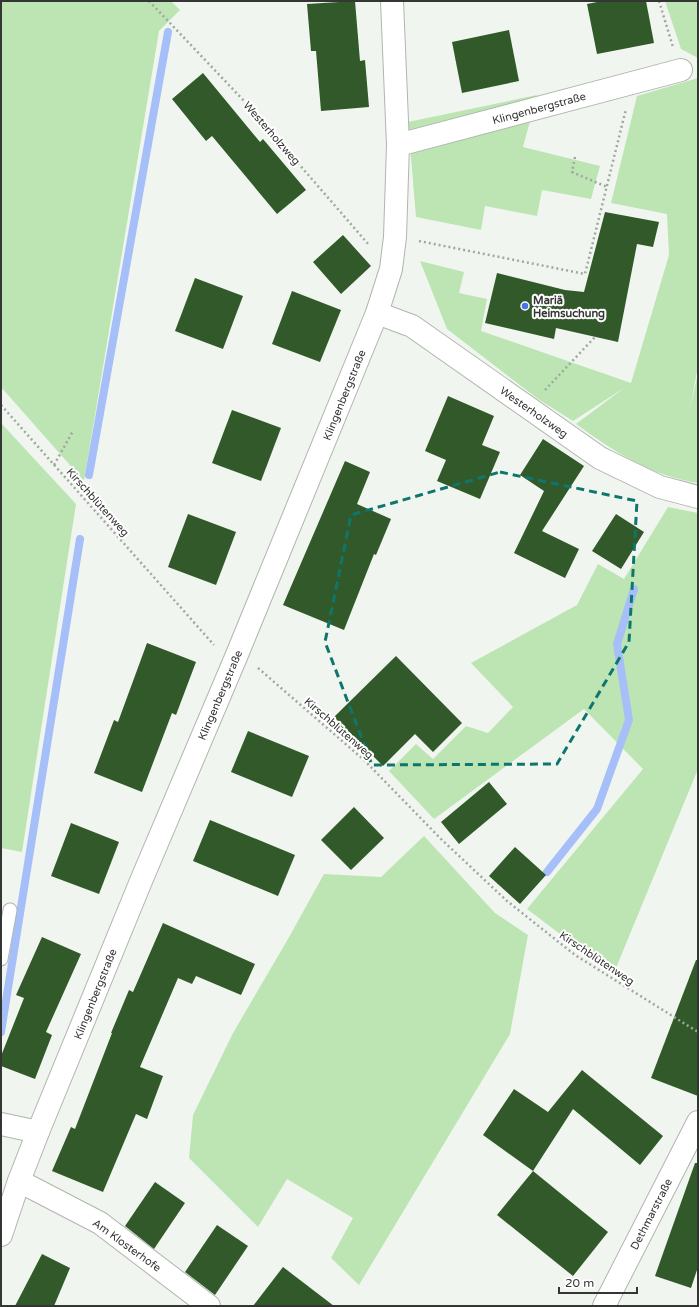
<svg xmlns="http://www.w3.org/2000/svg" width="699" height="1307" font-family="'Varela Round',sans-serif">
  <style>
    .green { fill: #bce5b3 }
    .lines { fill: none; stroke-linecap: round; stroke-linejoin: round }
    .stream { stroke: #a6bff9; stroke-width: 8 }
    .building { fill: #325929 }
    .lane-casing { stroke: #b0b5ae; stroke-width: 15 }
    .street-casing { stroke: #b0b5ae; stroke-width: 24 }
    .path { stroke: #a1a6a1; stroke-width: 2.5; stroke-dasharray: 2 3; stroke-linecap: butt }
    .lane { stroke: #fff; stroke-width: 13 }
    .street { stroke: #fff; stroke-width: 22 }
    .marked { fill: none; stroke: #0f766e; stroke-width: 3; stroke-dasharray: 8 5; stroke-linejoin: round }
    .poi-dot { fill: #4c72e5; stroke: #fff; stroke-width: 1.5 }
    .labels { text-anchor: middle; stroke-width: 4; stroke-linejoin: round; paint-order: stroke }
    .street-label { font-size: 11px; fill: #343634; stroke: #fff }
    .poi-label { font-size: 11px; font-weight: bold; fill: #343634; stroke: #fff; text-anchor: start }
  </style>
  <rect width="100%" height="100%" fill="#f0f6ef"/>
  <!-- green -->
  <g class="green">
    <polygon points="1,1 171,1 180,10 159,31 84,481 1,387"/>
    <polygon points="665,1 698,1 698,58 681,49"/>
    <path d="M 698,78 L 698,366 L 690,409 L 698,373 L 698,483 C 652,476 613,451 576,424 L 624,388 L 573,421 L 538,399 L 447,329 L 420,261 L 464,272 L 459,293 L 487,299 L 481,331 L 631,383 L 669,255 L 667,214 L 611,203 L 637,96 Z"/>
    <polygon points="537,95 523,147 600,166 591,199 542,190 537,216 485,206 481,230 416,217 408,122"/>
    <polygon points="1,423 76,504 22,852 1,848"/>
    <polygon points="668,507 698,513 698,769 616,968 560,934 527,909 643,769 584,709 434,819 389,771 416,744 433,759 466,726 488,733 513,707 471,663 577,605 598,564 624,579"/>
    <polygon points="424,836 495,913 528,935 510,1034 359,1285 331,1258 353,1218 287,1179 258,1227 189,1158 193,1115 233,1033 288,939 324,874 381,877"/>
  </g>
  <g class="lines">
    <!-- stream -->
    <g class="stream">
      <polyline points="89,475 168,32"/>
      <polyline points="547,872 597,809 629,720 617,644 634,589"/>
      <polyline points="1,1032 80,539"/>
    </g>
  </g>
  <!-- building -->
  <g class="building">
    <polygon points="355,1 360,61 365,60 369,107 321,111 316,51 311,51 307,4"/>
    <polygon points="602,1 646,1 654,43 597,54 587,4"/>
    <polygon points="509,30 519,81 462,93 452,42"/>
    <polygon points="203,73 260,142 263,139 306,190 277,214 212,136 206,141 172,99"/>
    <polygon points="605,212 659,222 653,247 637,244 618,342 556,328 554,339 485,323 497,273 565,290 584,292"/>
    <polygon points="343,235 371,266 341,294 313,262"/>
    <polygon points="195,278 243,296 223,349 175,331"/>
    <polygon points="292,291 341,310 320,362 272,344"/>
    <polygon points="448,396 494,416 482,445 500,452 480,499 437,481 446,460 425,451"/>
    <polygon points="232,410 281,428 261,481 212,463"/>
    <polygon points="543,439 584,466 542,531 579,549 565,578 514,553 544,491 520,475"/>
    <polygon points="345,461 370,472 357,504 391,519 376,555 374,554 344,630 283,605"/>
    <polygon points="188,514 236,532 216,585 168,567"/>
    <polygon points="616,514 644,532 621,569 592,551"/>
    <polygon points="147,643 196,662 176,715 172,713 142,792 94,773 114,720 118,722"/>
    <polygon points="396,656 462,723 433,752 415,734 383,766 334,717"/>
    <polygon points="248,731 309,756 292,797 231,772"/>
    <polygon points="489,782 507,804 459,844 441,822"/>
    <polygon points="354,807 384,838 351,870 321,840"/>
    <polygon points="210,820 295,855 278,896 193,861"/>
    <polygon points="71,823 119,842 99,894 51,876"/>
    <polygon points="515,847 546,875 520,904 489,876"/>
    <polygon points="163,923 255,964 241,995 196,976 192,984 178,978 140,1067 163,1076 147,1119 136,1114 103,1192 52,1171 71,1127 75,1129 112,1033 111,1033 129,990 133,992"/>
    <polygon points="42,937 81,954 46,1032 52,1035 35,1079 1,1066 1,1056 24,998 16,995"/>
    <polygon points="696,960 698,960 698,1096 651,1078"/>
    <polygon points="582,1070 663,1136 640,1165 573,1109 533,1171 483,1135 514,1089 548,1112"/>
    <polygon points="695,1163 698,1163 698,1267 691,1288 655,1276"/>
    <polygon points="533,1171 608,1232 573,1276 497,1215"/>
    <polygon points="155,1182 185,1203 154,1249 125,1226"/>
    <polygon points="217,1225 248,1246 215,1295 185,1272"/>
    <polygon points="42,1254 70,1268 54,1306 15,1306"/>
    <polygon points="283,1267 334,1306 253,1306"/>
  </g>
  <g class="lines">
    <defs>
      <polyline id="lane" points="1,959 10,910"/>
      <g id="street">
        <polyline points="398,145 681,70"/>
        <polyline points="377,313 412,326 600,458 660,487 698,497"/>
        <polyline points="1,1124 38,1132"/>
        <polyline points="19,1181 100,1223 209,1306"/>
        <polyline points="1,1235 19,1181 38,1132 141,881 236,657 377,313 391,269 395,237 398,145 392,1"/>
        <polyline points="604,1306 698,1122"/>
      </g>
    </defs>
    <!-- lane casing -->
    <use href="#lane" class="lane-casing"/>
    <!-- street casing -->
    <use href="#street" class="street-casing"/>
    <!-- path -->
    <g class="path">
      <polyline points="149,1 246,103 369,245"/>
      <polyline points="659,1 673,47"/>
      <polyline points="575,157 572,172 607,187"/>
      <polyline points="419,241 585,274 626,109"/>
      <polyline points="545,390 595,337"/>
      <polyline points="1,405 214,645"/>
      <polyline points="54,465 73,431"/>
      <polyline points="258,668 364,760 441,839 507,901 575,955 698,1032"/>
    </g>
    <!-- lane -->
    <use href="#lane" class="lane"/>
    <!-- street -->
    <use href="#street" class="street"/>
  </g>
  <!-- marked area -->
  <path class="marked" d="M 500,472 L 637,501 L 629,642 L 557,764 L 372,765 L 325,642 L 351,515 Z"/>
  <!-- markers -->
  <circle class="poi-dot" cx="525" cy="306" r="4"/>
  <g class="labels">
    <!-- street labels -->
    <g class="street-label">
      <text transform="translate(539 108) rotate(-15)" y="4">Klingenbergstraße</text>
      <text transform="translate(272 133) rotate(49)" y="4">Westerholzweg</text>
      <text transform="translate(344 395) rotate(-68)" y="4">Klingenbergstraße</text>
      <text transform="translate(534 412) rotate(35)" y="4">Westerholzweg</text>
      <text transform="translate(98 502) rotate(48)" y="4">Kirschblütenweg</text>
      <text transform="translate(220 695) rotate(-67)" y="4">Klingenbergstraße</text>
      <text transform="translate(339 728) rotate(41)" y="4">Kirschblütenweg</text>
      <text transform="translate(597 958) rotate(34)" y="4">Kirschblütenweg</text>
      <text transform="translate(95 994) rotate(-68)" y="4">Klingenbergstraße</text>
      <text transform="translate(651 1214) rotate(-63)" y="4">Dethmarstraße</text>
      <text transform="translate(127 1245) rotate(36)" y="4">Am Klosterhofe</text>
    </g>
    <!-- poi labels -->
    <g class="poi-label">
      <text x="533" y="304">Mariä<tspan x="533" dy="13">Heimsuchung</tspan></text>
    </g>
  </g>
  <!-- border -->
  <rect width="699" height="1307" fill="none" stroke="#343634" stroke-width="4"/>
  <!-- scale -->
  <path d="M559 1287v6h78v-6" fill="none" stroke="#343634" stroke-width="2"/>
  <text x="565" y="1287" font-size="12" fill="#343634" stroke="#ffffff" stroke-width="3" paint-order="stroke">20 m</text>
</svg>
